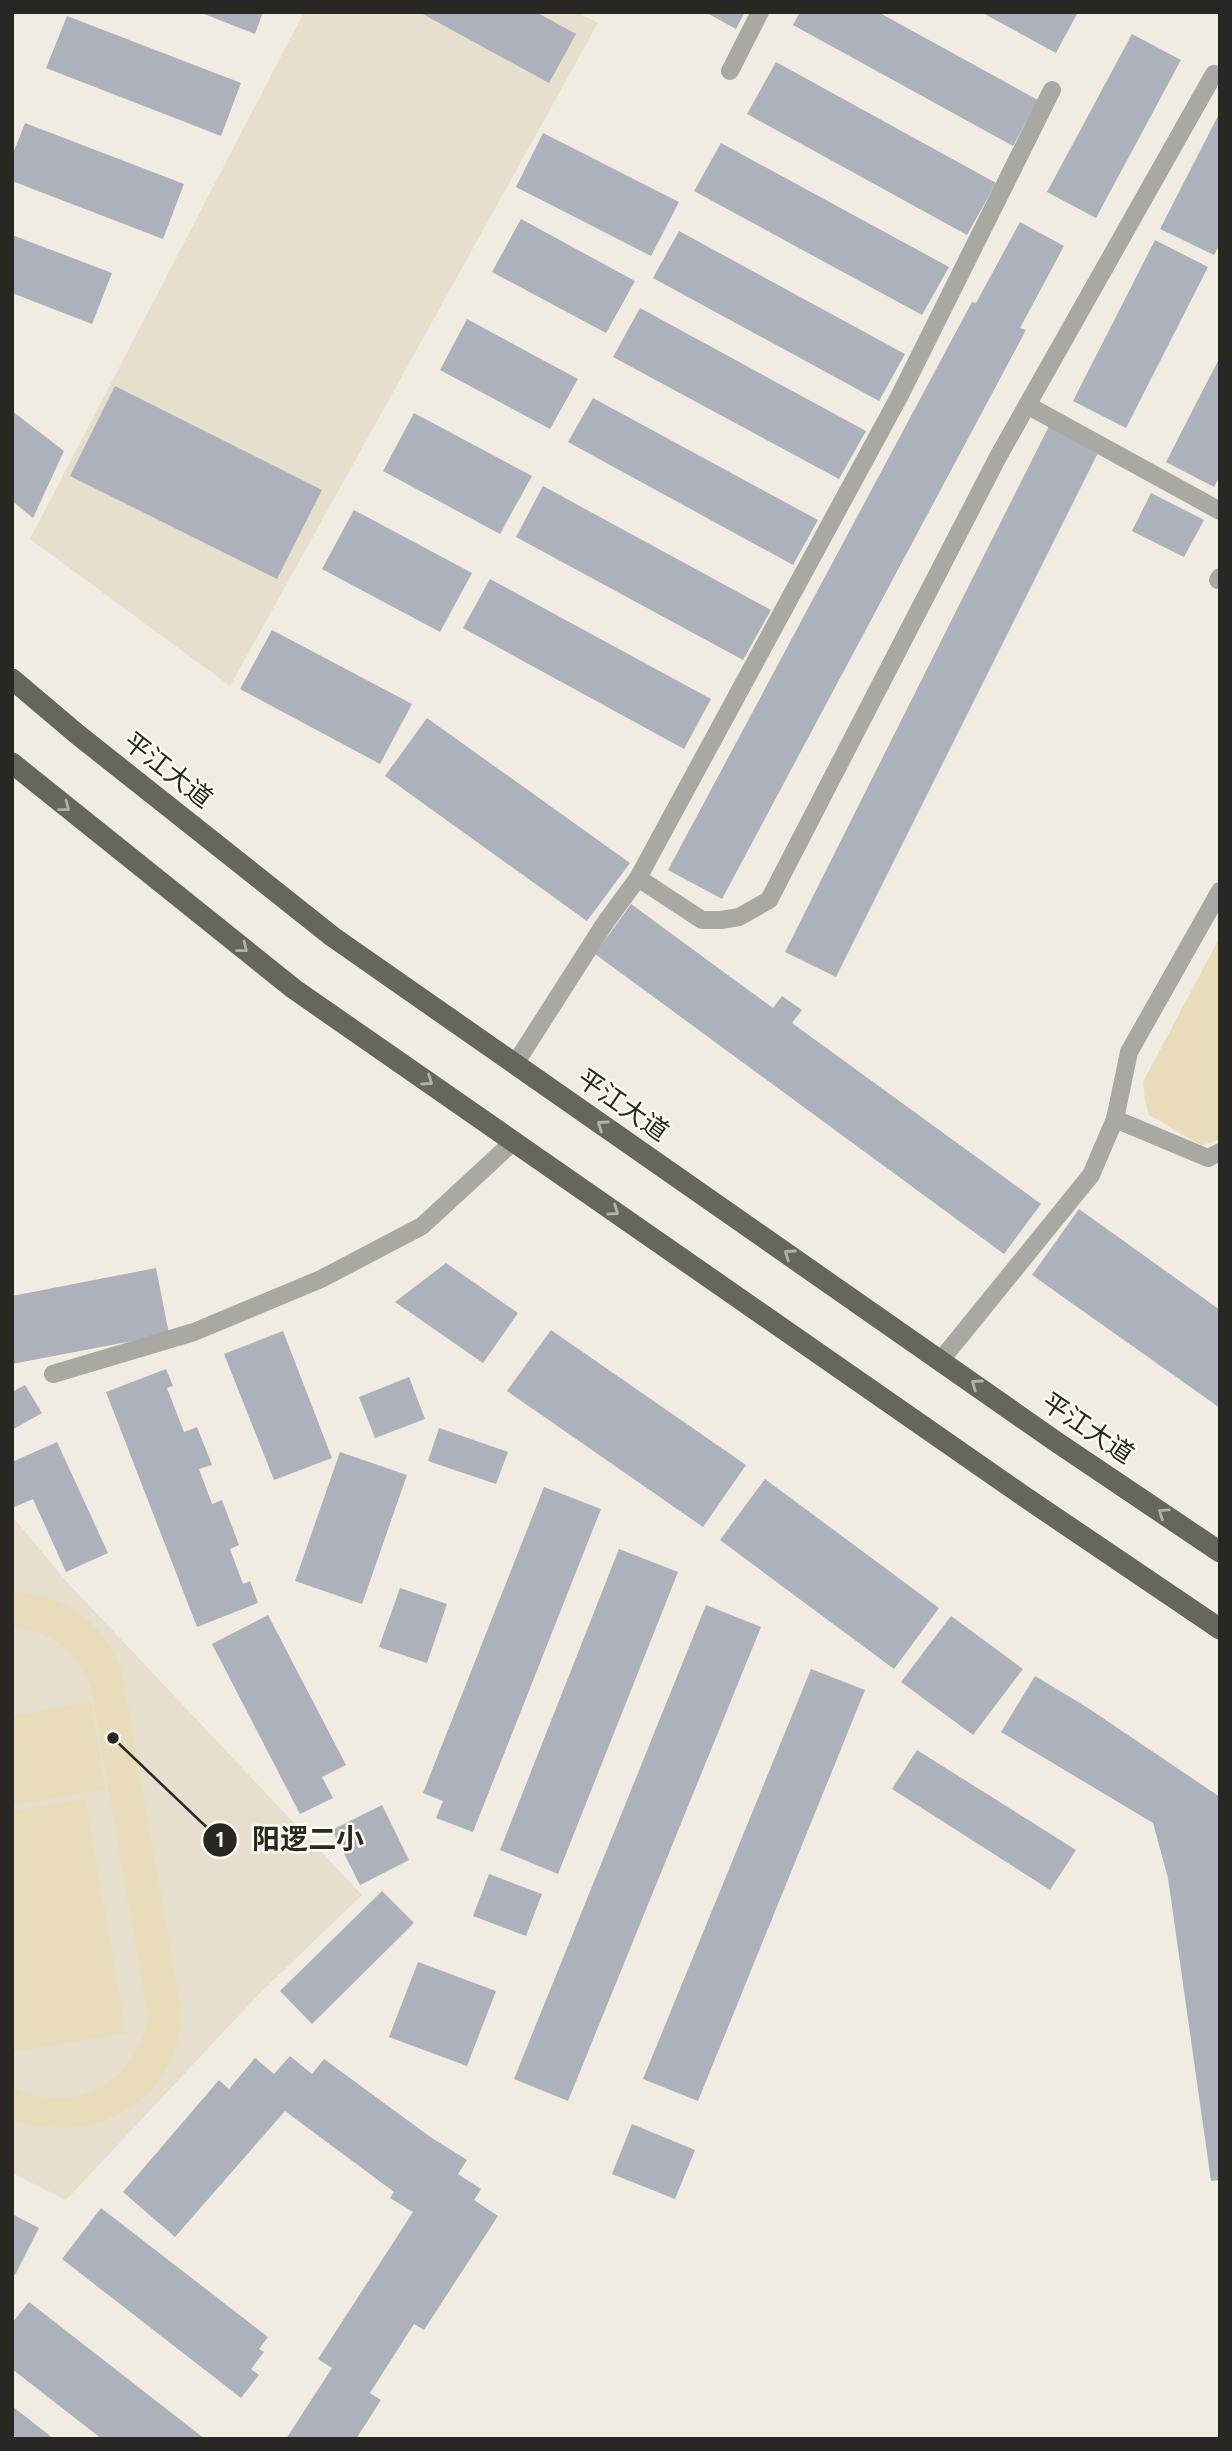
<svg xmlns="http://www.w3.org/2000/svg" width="1232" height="2451" font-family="Figtree,'Noto Sans SC',sans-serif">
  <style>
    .built { fill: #e6dfce }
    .green { fill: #e9dcba }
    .building { fill: #acb1bb }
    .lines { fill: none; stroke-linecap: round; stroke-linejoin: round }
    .service { stroke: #aaa8a3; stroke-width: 18 }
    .trunk { stroke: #68655c; stroke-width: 21 }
    .oneway { stroke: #b3b0a6 }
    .labels { text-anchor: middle; stroke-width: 5; stroke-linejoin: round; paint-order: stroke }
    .street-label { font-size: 26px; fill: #282723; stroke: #fefaef }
    .leader { fill: none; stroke: #282723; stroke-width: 2.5 }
    .callout-dot { fill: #282723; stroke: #fefaef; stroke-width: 2.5 }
    .mark-label { font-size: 21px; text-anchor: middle; font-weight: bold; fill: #fff }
    .callout-label { font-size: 28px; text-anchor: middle; font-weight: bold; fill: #282723; stroke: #fefaef; stroke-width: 5; stroke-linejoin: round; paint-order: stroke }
  </style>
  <rect width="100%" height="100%" fill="#f0ece1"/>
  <!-- built -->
  <g class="built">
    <polygon points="304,12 577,12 598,23 230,686 30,539"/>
    <polygon points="12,1516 66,1581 362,1895 260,1993 66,2200 12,2173"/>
  </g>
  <!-- green -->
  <g class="green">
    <polygon points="1220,937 1220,1140 1201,1145 1149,1115 1145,1101 1143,1082"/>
    <path d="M 12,1592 C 67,1595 101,1620 122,1670 L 182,2014 C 181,2023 180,2032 178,2041 C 157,2116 81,2143 12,2119 L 12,2087 C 76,2116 131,2086 148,2020 L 91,1688 C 75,1650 53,1632 12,1627 Z"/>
    <polygon points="91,1702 105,1789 12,1805 12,1716"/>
    <polygon points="86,1799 126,2033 12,2052 12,1811"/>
  </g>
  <!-- building -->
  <g class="building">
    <polygon points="199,12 263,12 255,34"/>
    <polygon points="419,12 536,12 576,34 549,83"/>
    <polygon points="705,12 745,12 736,29"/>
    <polygon points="800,12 878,12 1038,100 1013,146 793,25"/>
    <polygon points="981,12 1078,12 1056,53"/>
    <polygon points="67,16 241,83 221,136 46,68"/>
    <polygon points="1132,34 1181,60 1096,218 1047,192"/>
    <polygon points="776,62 996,183 967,235 747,114"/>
    <polygon points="1220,112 1220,244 1214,255 1160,229"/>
    <polygon points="25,123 184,184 163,239 12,181 12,156"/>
    <polygon points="543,133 679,202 651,256 516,187"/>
    <polygon points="721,143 949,267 922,315 694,191"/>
    <polygon points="521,219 635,281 606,333 492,272"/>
    <polygon points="1020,222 1064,246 1020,328 1026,330 722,899 668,870 972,302 976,303"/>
    <polygon points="679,231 905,354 879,401 653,278"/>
    <polygon points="12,235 112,273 92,324 12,293"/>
    <polygon points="1155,240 1208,267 1126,428 1073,401"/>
    <polygon points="640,308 866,431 839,479 613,357"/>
    <polygon points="467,319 578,379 550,429 440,370"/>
    <polygon points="1220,357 1220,476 1214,487 1166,462"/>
    <polygon points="115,386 322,490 277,579 70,476"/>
    <polygon points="593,398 818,520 793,565 568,442"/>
    <polygon points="12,411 64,451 33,518 12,501"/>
    <polygon points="414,413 532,476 500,534 383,471"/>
    <polygon points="1049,426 1099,451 836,977 785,952"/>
    <polygon points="543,486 771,610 743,660 516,537"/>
    <polygon points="1151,493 1204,520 1184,557 1132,531"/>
    <polygon points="354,510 472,573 440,632 322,569"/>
    <polygon points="490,579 711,699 684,749 463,628"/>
    <polygon points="272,630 412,704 380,764 240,689"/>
    <polygon points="427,718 630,863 587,921 385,776"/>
    <polygon points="631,904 773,1008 782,996 802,1010 792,1023 1041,1204 1004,1254 595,954"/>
    <polygon points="1079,1209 1220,1310 1220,1408 1032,1275"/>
    <polygon points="446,1263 518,1313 483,1363 395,1302"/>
    <polygon points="156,1268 169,1334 12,1364 12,1296"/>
    <polygon points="551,1330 746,1465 703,1527 507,1391"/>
    <polygon points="283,1331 332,1458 274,1480 224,1354"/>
    <polygon points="166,1369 173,1386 167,1388 184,1432 197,1427 212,1465 199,1469 212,1504 222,1500 239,1545 230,1549 243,1584 250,1581 258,1603 197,1627 106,1392"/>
    <polygon points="409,1377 425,1419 375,1438 359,1397"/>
    <polygon points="25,1385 42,1413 12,1430 12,1392"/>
    <polygon points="439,1428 508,1452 496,1484 428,1461"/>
    <polygon points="57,1442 108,1553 66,1572 33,1499 12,1508 12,1462"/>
    <polygon points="340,1452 407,1475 362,1604 295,1581"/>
    <polygon points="765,1479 939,1608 894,1669 720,1540"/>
    <polygon points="544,1487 601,1509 473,1832 436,1818 443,1801 423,1793"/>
    <polygon points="619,1549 678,1572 558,1874 500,1850"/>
    <polygon points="400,1588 447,1604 427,1663 379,1647"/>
    <polygon points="706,1605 761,1627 568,2101 514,2079"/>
    <polygon points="268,1615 346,1765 322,1777 333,1798 300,1814 212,1644"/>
    <polygon points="951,1616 1023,1669 973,1735 901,1682"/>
    <polygon points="811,1669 865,1690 698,2101 643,2079"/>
    <polygon points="1035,1676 1088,1708 1220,1797 1220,2180 1211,2181 1168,1878 1153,1823 1001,1732"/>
    <polygon points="917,1750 1076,1850 1050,1890 892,1789"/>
    <polygon points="382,1805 409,1860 360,1885 332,1830"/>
    <polygon points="489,1874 542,1894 526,1936 473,1916"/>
    <polygon points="382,1891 414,1923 312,2024 280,1991"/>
    <polygon points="418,1962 496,1991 467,2066 389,2037"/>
    <polygon points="290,2056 312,2074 324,2059 429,2136 467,2160 458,2174 481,2189 474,2200 498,2216 424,2330 414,2324 370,2393 381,2400 356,2439 286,2439 332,2368 318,2359 413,2212 390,2198 394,2192 285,2111 175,2237 123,2192 219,2080 229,2089 255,2058 274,2074"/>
    <polygon points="632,2124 695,2150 675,2199 612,2174"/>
    <polygon points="101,2208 268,2337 259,2349 264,2352 251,2369 259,2375 241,2398 62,2259"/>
    <polygon points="12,2214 39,2228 15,2275 12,2273"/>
    <polygon points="29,2302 205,2439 102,2439 12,2369 12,2323"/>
    <polygon points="12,2406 54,2439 12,2439"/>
  </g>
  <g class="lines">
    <!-- service -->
    <g class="service">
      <polyline points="730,71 760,12"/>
      <polyline points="1027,405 1220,511"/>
      <polyline points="1218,580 1220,577"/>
      <polyline points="638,878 702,920 721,920 739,917 769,900 999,455 1214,74"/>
      <polyline points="515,1064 605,923 638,878 899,397 1052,90"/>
      <polyline points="1115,1119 1208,1158 1220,1152"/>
      <polyline points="941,1360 1091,1175 1115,1119 1129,1052 1220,891"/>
      <polyline points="53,1374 194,1332 321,1279 422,1226 514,1141"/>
    </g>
    <!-- trunk -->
    <g class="trunk">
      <polyline points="12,679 77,734 333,937 1058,1443 1220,1552"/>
      <polyline points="12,763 294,989 1022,1495 1220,1629"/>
    </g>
  </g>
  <!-- one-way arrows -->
  <defs><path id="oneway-chevron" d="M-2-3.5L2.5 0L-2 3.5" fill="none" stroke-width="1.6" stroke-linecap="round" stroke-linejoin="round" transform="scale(1.75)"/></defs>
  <g class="oneway">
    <use href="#oneway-chevron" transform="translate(65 807) rotate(38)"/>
    <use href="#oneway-chevron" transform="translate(243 948) rotate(38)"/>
    <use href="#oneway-chevron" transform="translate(428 1081) rotate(35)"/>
    <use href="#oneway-chevron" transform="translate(602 1125) rotate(-145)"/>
    <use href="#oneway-chevron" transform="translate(614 1211) rotate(35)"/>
    <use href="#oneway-chevron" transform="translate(789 1254) rotate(-145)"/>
    <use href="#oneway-chevron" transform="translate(976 1384) rotate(-145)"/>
    <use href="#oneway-chevron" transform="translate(1163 1513) rotate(-146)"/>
  </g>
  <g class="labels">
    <!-- street labels -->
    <g class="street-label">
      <text transform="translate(168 770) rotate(38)" y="9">平江大道</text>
      <text transform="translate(623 1105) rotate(35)" y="9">平江大道</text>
      <text transform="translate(1088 1428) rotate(34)" y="9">平江大道</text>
    </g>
  </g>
  <!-- callouts -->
  <path class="leader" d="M113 1738L220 1840"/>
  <g class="callout-dot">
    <circle cx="113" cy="1738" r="7"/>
    <circle cx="220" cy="1840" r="18"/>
  </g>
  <g class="mark-label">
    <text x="220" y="1847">1</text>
  </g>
  <g class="callout-label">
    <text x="308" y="1849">阳逻二小</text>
  </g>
  <!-- border -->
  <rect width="1232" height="2451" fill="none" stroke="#282723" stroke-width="28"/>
</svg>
